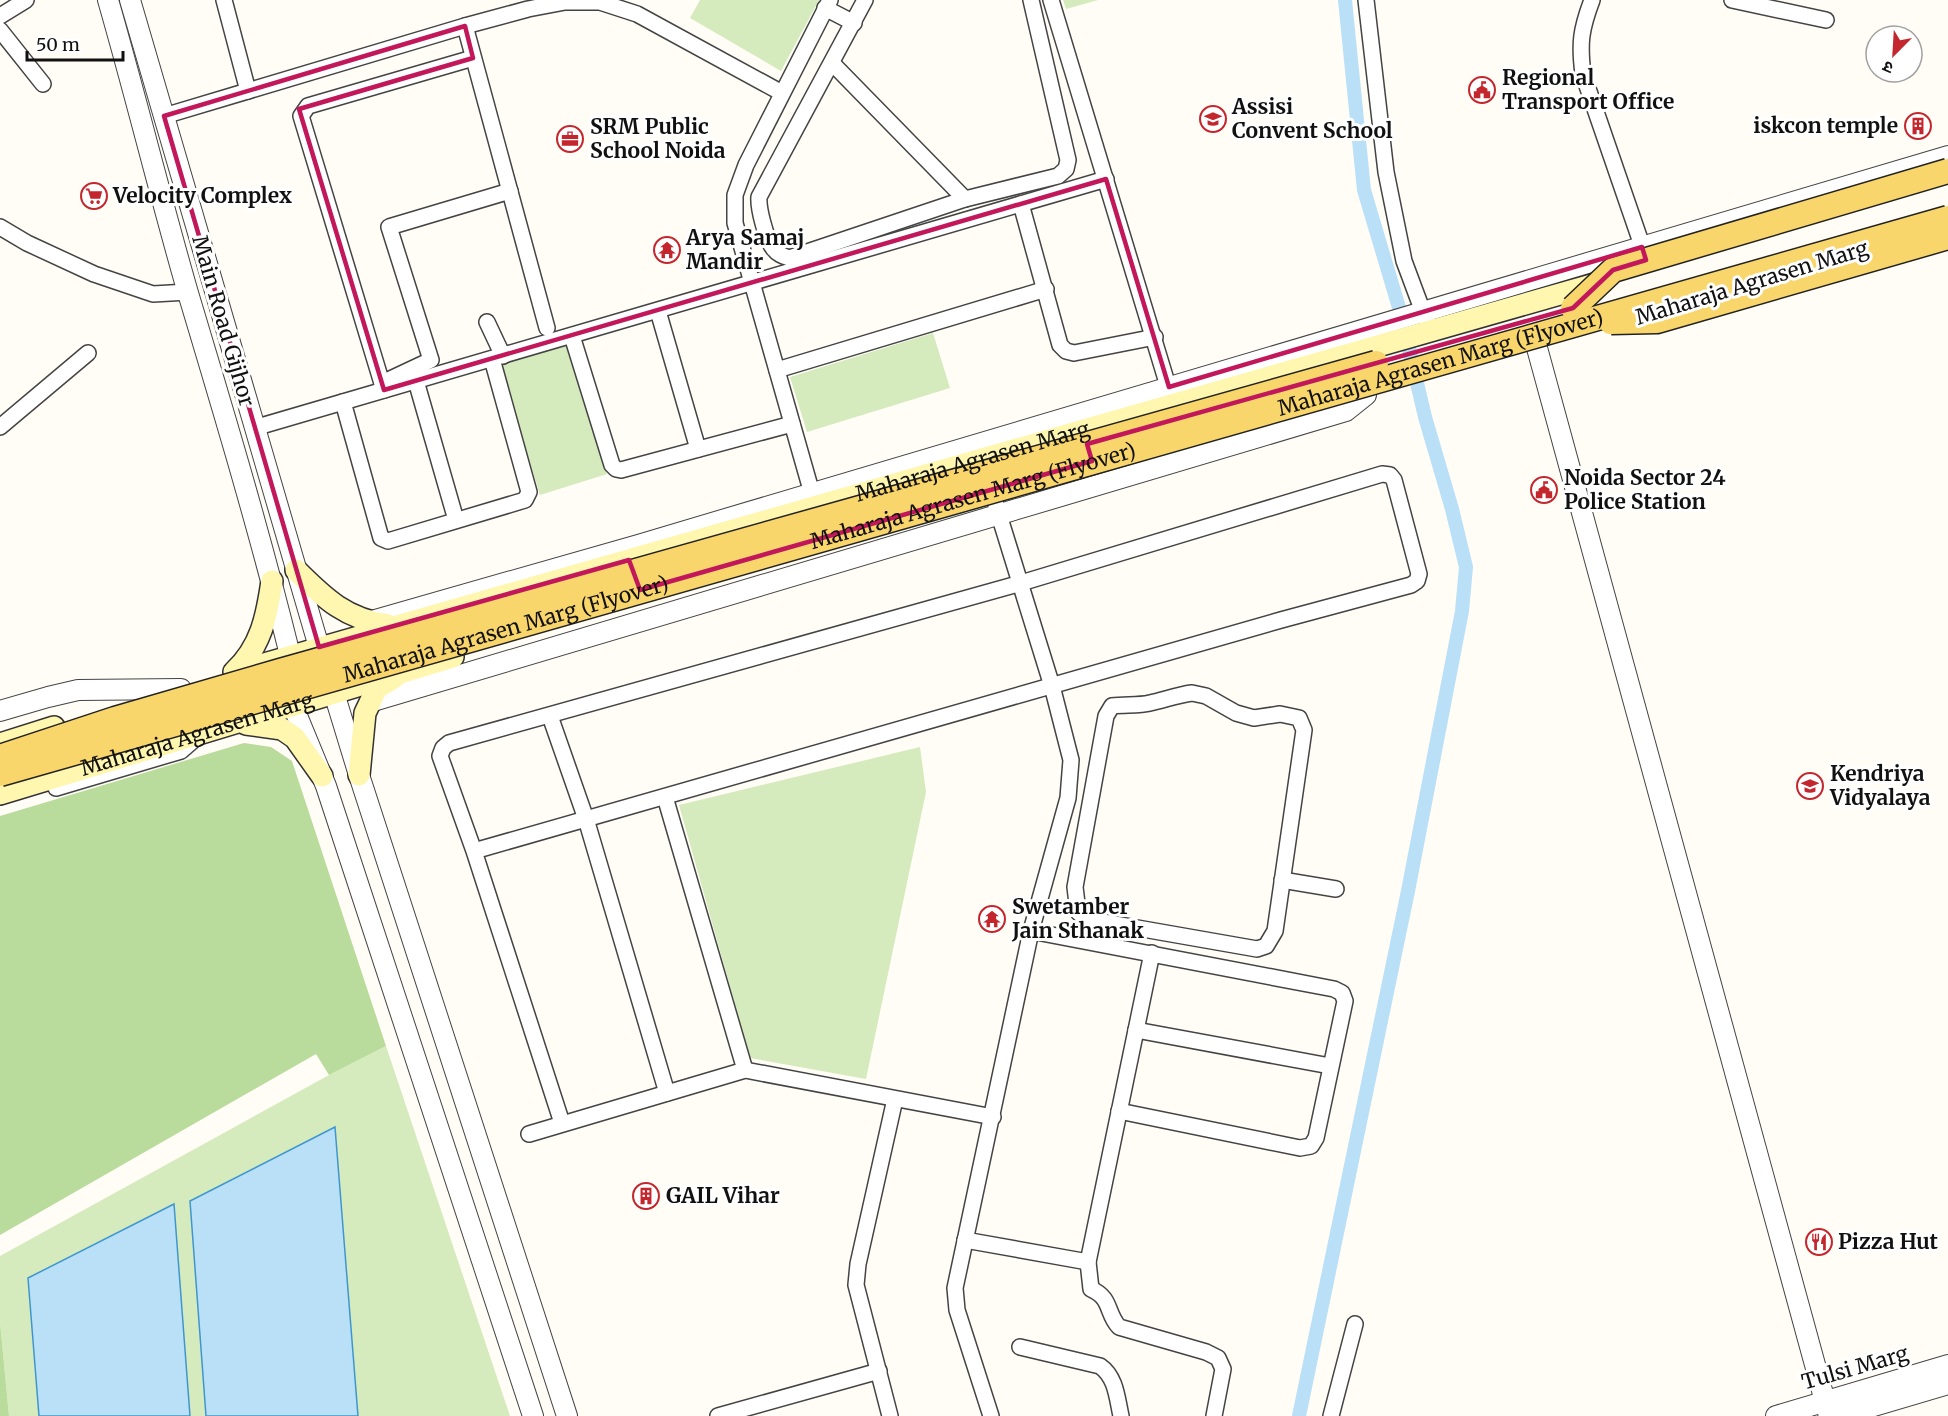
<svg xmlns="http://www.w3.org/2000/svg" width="1948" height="1416" font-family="Merriweather,'Noto Sans Devanagari',serif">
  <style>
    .green { fill: #d5ebbd }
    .forest { fill: #b9dc9c }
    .water { fill: #b9e0f7; stroke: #3f96cf; stroke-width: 1.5 }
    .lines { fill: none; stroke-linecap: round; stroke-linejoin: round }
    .canal { stroke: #b9e0f7; stroke-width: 14 }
    .minor-casing { stroke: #444; stroke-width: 18 }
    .tertiary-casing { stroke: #444; stroke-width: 22 }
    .secondary-casing { stroke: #333; stroke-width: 24 }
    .minor { stroke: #fff; stroke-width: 15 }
    .tertiary { stroke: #fff; stroke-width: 20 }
    .secondary { stroke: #fff6b0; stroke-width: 21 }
    .primary-bridge-casing { stroke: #222; stroke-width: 27; stroke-linecap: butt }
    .primary-bridge { stroke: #f9d66b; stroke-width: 24 }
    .marked { fill: none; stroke: #c2185b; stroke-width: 4.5; stroke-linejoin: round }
    .labels { text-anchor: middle; stroke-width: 6; stroke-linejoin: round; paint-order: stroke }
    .poi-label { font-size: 21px; font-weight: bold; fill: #111; stroke: #fff; text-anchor: start }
    .street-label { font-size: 21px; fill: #111; stroke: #fff }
  </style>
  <rect width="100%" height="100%" fill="#fffdf5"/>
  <!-- green -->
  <g class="green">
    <polygon points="700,0 819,0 781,71 690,18"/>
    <polygon points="1063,0 1098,0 1066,9"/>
    <polygon points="933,333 950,388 807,432 790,377"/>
    <polygon points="567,344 607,474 540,495 500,365"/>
    <polygon points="920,747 926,792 866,1079 750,1058 679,805"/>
    <polygon points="386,1046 510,1416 9,1416 0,1322 0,1256 329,1075"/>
  </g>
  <!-- forest -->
  <g class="forest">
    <polygon points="244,743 271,747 292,761 386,1046 329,1075 316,1054 0,1235 0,816"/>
    <polygon points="0,1322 9,1416 0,1416"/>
  </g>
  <!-- water -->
  <g class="water">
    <polygon points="335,1127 358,1416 206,1416 190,1201"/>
    <polygon points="174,1204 190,1416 39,1416 28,1278"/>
  </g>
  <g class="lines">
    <!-- canal -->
    <g class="canal">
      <polyline points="1345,0 1364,190 1400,311"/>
      <polyline points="1299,1416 1408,891 1462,611 1466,567 1452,509 1425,417 1405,332"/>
    </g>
    <defs>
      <g id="minor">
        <polyline points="224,0 248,91"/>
        <path d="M 865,0 L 759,197 C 758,208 766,239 773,248 C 777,254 783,256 789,258 L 965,199 L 1058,176 L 1066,169 L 1068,160 L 1031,0"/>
        <polyline points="1051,0 1171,396"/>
        <polyline points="1366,0 1386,172 1404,261 1426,320"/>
        <path d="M 1592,0 C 1581,29 1579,43 1583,74 L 1646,257"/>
        <polyline points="1732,0 1826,20"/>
        <polyline points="825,8 854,23"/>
        <polyline points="0,16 26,0"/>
        <polyline points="465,26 547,328"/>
        <polyline points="0,30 43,84"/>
        <polyline points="832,63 965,199"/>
        <polyline points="164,116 465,26 528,9 565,2 600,2 637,14 782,93"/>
        <polyline points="1021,204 1060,345 1066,351 1074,353 1155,337"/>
        <polyline points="0,227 27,243 94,274 153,294 188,292"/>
        <polyline points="658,311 698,449"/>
        <polyline points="487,322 503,356"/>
        <polyline points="572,336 612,465 616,469 621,470 792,424"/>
        <polyline points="777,370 1046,289"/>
        <polyline points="416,381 456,520"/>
        <polyline points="382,383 431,360 389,227 510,191"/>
        <polyline points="384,390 301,116 308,106 473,58"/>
        <polyline points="343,402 381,538 388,541 525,500 529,492 492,359"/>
        <polyline points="0,427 88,353"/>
        <polyline points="254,428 1106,179"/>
        <polyline points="815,504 735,223 735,195 746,165 830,0"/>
        <path d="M 1192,693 L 1206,696 L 1236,713 L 1254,718 L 1280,714 L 1299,718 L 1304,730 L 1275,931 L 1266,946 L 1257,949 L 1086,919 L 1078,912 L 1075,887 L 1106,716 L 1112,706 C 1124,704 1138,706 1150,703 C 1164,700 1177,695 1192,693 Z"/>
        <polyline points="550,716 586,819 667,1093"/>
        <polyline points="56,788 181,751 196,738"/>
        <polyline points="665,797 745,1070"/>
        <polyline points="474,851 1281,620 1411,585 1417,581 1419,574 1394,480 1390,475 1382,474 1021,583 449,743 443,748 440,756 474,851 562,1123"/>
        <polyline points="1282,880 1336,889"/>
        <polyline points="1031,931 1334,989 1342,993 1345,1001 1316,1138 1311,1146 1300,1148 1119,1111"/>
        <polyline points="1136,1030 1330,1066"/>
        <polyline points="529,1134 745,1070 993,1117"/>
        <polyline points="965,1240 1088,1262 1152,953"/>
        <path d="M 1088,1262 L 1091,1289 C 1112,1298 1106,1313 1119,1327 L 1206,1352 L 1218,1358 L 1223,1369 L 1214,1416"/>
        <path d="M 1020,1347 L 1100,1366 C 1116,1377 1117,1398 1121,1416"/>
        <polyline points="718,1416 879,1371"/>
        <polyline points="890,1416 856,1285 858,1264 895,1099"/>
        <polyline points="991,1416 957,1310 955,1288 1031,931 1068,798 1071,760 1052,686 995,502"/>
        <polyline points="1331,1416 1355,1324"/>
      </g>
      <g id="tertiary">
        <path d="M 108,0 C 136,97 160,196 188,293 C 224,413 260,533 290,655"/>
        <polyline points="130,0 319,647"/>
        <polyline points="1537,348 1829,1416"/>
        <polyline points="368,622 638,545 1948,156"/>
        <polyline points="334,693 359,775 567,1416"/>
        <polyline points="370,702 1346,411 1366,395"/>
        <polyline points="293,706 326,786 533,1416"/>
        <polyline points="0,711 48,697 78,690 181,689"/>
        <polyline points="1776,1416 1948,1365"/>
        <polyline points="1840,1416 1948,1384"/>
      </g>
      <g id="secondary">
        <path d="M 296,570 C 325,599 346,619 388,625"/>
        <path d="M 234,672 C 261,647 267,616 272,581"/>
        <path id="s1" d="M 236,672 L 1602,282"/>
        <polyline points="246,724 282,729 295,738 322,776"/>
        <polyline points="0,744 54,727"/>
        <polyline points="359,775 365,713 377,688 394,678"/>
        <path id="s2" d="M 0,794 L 453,657"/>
      </g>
    </defs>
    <!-- minor casing -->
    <use href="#minor" class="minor-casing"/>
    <!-- tertiary casing -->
    <use href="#tertiary" class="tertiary-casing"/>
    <!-- secondary casing -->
    <use href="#secondary" class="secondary-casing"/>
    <!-- minor -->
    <use href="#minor" class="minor"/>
    <!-- tertiary -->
    <use href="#tertiary" class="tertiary"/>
    <!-- secondary -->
    <use href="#secondary" class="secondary"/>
    <defs>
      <g id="primary-bridge">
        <polyline points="1573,308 1613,270 1948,171"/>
        <polyline points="1611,322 1657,321 1948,237"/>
        <polyline points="0,757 115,719 280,671 1376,363"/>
        <path id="s3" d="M 0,774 L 1948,218"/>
      </g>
    </defs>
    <!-- primary-bridge casing -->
    <use href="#primary-bridge" class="primary-bridge-casing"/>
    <!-- primary-bridge -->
    <use href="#primary-bridge" class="primary-bridge"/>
  </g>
  <!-- marked area -->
  <path class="marked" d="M 465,26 L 473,58 L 299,109 L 384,390 L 1106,179 L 1169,387 L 1642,247 L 1646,260 L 1613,270 L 1573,308 L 1087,444 L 1092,461 L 640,590 L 629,560 L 319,647 L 164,116 Z"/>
  <!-- icons -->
  <defs>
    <symbol id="civic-ring" viewBox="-11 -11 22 22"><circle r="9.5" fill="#fff" stroke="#c4262e" stroke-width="1.5"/><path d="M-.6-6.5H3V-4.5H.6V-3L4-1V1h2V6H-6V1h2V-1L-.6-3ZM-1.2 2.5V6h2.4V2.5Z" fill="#c4262e"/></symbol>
    <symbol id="school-ring" viewBox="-11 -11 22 22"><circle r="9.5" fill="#fff" stroke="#c4262e" stroke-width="1.5"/><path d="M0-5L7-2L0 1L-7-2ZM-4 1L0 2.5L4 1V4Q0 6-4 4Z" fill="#c4262e"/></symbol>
    <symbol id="building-ring" viewBox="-11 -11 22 22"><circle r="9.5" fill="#fff" stroke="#c4262e" stroke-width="1.5"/><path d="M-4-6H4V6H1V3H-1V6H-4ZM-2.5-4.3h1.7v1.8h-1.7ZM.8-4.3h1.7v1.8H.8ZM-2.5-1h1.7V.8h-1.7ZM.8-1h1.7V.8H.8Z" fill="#c4262e"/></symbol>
    <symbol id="office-ring" viewBox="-11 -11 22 22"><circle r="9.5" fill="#fff" stroke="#c4262e" stroke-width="1.5"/><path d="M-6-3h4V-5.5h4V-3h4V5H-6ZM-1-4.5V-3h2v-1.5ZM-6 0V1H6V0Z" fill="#c4262e"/></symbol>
    <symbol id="supermarket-ring" viewBox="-11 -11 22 22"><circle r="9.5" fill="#fff" stroke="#c4262e" stroke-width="1.5"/><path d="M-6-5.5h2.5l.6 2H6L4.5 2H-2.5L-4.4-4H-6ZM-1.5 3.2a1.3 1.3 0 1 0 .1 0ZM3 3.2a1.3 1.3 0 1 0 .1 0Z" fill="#c4262e"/></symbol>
    <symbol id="temple-ring" viewBox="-11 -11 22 22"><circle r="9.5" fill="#fff" stroke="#c4262e" stroke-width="1.5"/><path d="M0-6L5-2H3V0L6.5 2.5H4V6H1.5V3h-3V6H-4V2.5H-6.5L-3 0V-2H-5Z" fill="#c4262e"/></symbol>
    <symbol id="restaurant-ring" viewBox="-11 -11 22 22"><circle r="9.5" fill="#fff" stroke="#c4262e" stroke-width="1.5"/><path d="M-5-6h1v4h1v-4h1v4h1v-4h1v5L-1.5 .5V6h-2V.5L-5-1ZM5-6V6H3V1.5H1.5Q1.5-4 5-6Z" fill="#c4262e"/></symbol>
  </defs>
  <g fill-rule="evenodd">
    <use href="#civic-ring" x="1467" y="75" width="30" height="30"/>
    <use href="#school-ring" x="1198" y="104" width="30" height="30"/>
    <use href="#building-ring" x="1903" y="111" width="30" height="30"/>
    <use href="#office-ring" x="555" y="124" width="30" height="30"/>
    <use href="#supermarket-ring" x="79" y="181" width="30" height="30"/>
    <use href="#temple-ring" x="652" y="235" width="30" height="30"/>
    <use href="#civic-ring" x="1529" y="475" width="30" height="30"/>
    <use href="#school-ring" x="1795" y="771" width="30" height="30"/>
    <use href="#temple-ring" x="977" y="904" width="30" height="30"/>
    <use href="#building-ring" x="631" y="1181" width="30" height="30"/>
    <use href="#restaurant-ring" x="1804" y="1227" width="30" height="30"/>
  </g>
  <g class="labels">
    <!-- poi labels -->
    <g class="poi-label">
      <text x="1502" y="85">Regional<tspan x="1502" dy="24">Transport Office</tspan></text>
      <text x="1232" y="114">Assisi<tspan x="1232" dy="24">Convent School</tspan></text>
      <text x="1898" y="133" text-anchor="end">iskcon temple</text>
      <text x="590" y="134">SRM Public<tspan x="590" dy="24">School Noida</tspan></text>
      <text x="113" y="203">Velocity Complex</text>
      <text x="686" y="245">Arya Samaj<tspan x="686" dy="24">Mandir</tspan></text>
      <text x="1564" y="485">Noida Sector 24<tspan x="1564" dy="24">Police Station</tspan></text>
      <text x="1830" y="781">Kendriya<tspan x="1830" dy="24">Vidyalaya</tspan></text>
      <text x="1012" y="914">Swetamber<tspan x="1012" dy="24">Jain Sthanak</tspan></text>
      <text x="666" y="1203">GAIL Vihar</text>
      <text x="1838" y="1249">Pizza Hut</text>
    </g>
    <!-- street labels -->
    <g class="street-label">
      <text transform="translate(1752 283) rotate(-17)" y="7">Maharaja Agrasen Marg</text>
      <text transform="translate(223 321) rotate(74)" y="7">Main Road Gijhor</text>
      <text dy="7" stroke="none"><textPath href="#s3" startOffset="1498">Maharaja Agrasen Marg (Flyover)</textPath></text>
      <text dy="7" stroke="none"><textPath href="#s1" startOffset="766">Maharaja Agrasen Marg</textPath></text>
      <text dy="7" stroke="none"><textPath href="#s3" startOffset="1012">Maharaja Agrasen Marg (Flyover)</textPath></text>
      <text dy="7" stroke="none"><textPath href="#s3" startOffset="526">Maharaja Agrasen Marg (Flyover)</textPath></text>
      <text dy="7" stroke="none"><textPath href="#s2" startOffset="206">Maharaja Agrasen Marg</textPath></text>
      <text transform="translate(1855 1368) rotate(-16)" y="7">Tulsi Marg</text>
    </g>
  </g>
  <!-- north arrow -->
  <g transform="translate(1894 54) rotate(204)"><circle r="28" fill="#ffffff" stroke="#a0a0a0" stroke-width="1.5"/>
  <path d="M0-4.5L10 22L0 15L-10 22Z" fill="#c4262e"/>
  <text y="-9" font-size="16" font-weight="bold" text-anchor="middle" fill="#111111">उ</text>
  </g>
  <!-- scale -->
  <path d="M27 51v9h96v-9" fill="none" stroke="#111111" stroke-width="3"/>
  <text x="36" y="51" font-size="18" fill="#111111" stroke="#ffffff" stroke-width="4.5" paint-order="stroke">50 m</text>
</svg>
